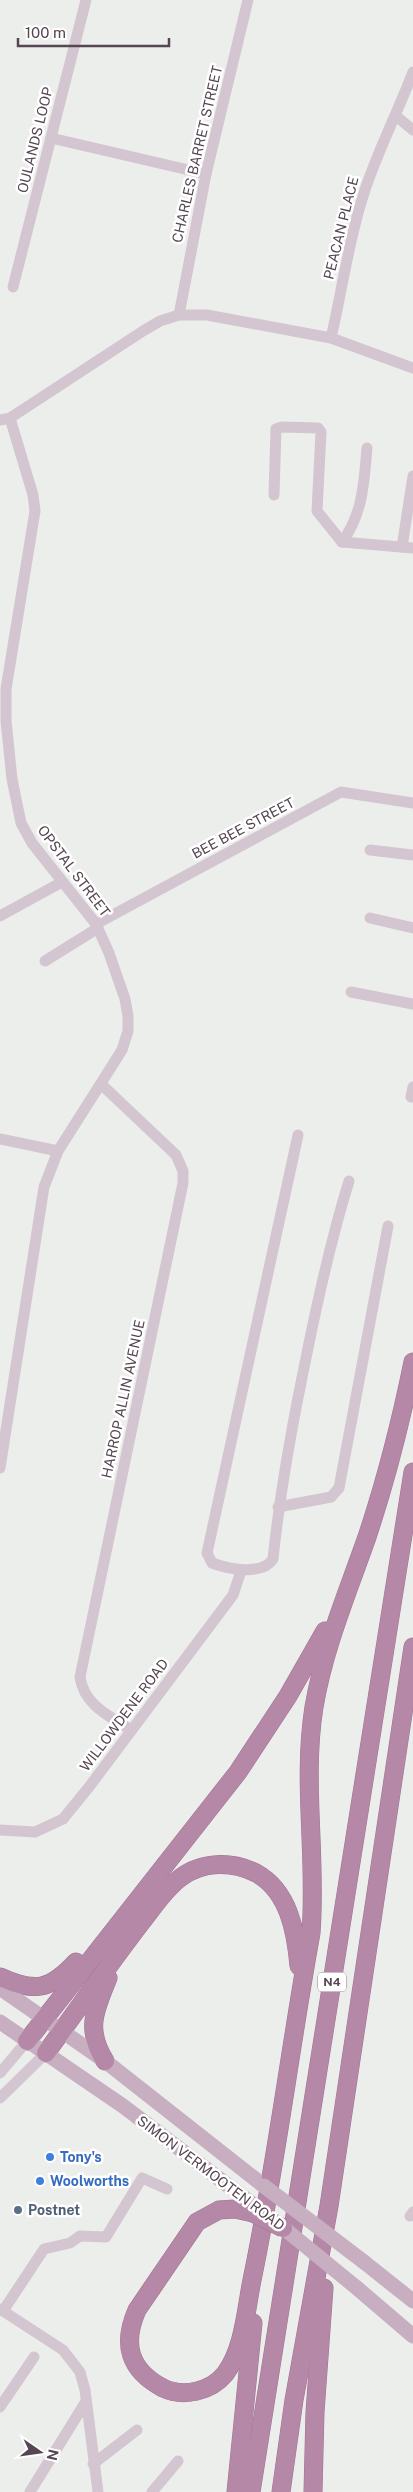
<svg xmlns="http://www.w3.org/2000/svg" width="413" height="2492" font-family="'Public Sans',sans-serif">
  <style>
    .lines { fill: none; stroke-linecap: round; stroke-linejoin: round }
    .highway-casing { stroke: #a07492; stroke-width: 19 }
    .minor { stroke: #d4c6d0; stroke-width: 11 }
    .major { stroke: #c7aec0; stroke-width: 15 }
    .highway { stroke: #b588a7; stroke-width: 18 }
    .highway-bridge-casing { stroke: #a07492; stroke-width: 19; stroke-linecap: butt }
    .major-bridge { stroke: #c7aec0; stroke-width: 15 }
    .highway-bridge { stroke: #b588a7; stroke-width: 18 }
    .shop-dot { fill: #3f7fe0; stroke: #fff; stroke-width: 2 }
    .service-dot { fill: #5c6f8a; stroke: #fff; stroke-width: 2 }
    .labels { text-anchor: middle; stroke-width: 5; stroke-linejoin: round; paint-order: stroke }
    .shield { fill: #fff; stroke: #897e86; stroke-width: 1 }
    .shield-label { font-size: 12px; font-weight: bold; fill: #564652 }
    .street-label { font-size: 14px; fill: #564652; stroke: #fff }
    .shop-label { font-size: 14px; font-weight: bold; fill: #366cbe; stroke: #fff; text-anchor: start }
    .service-label { font-size: 14px; font-weight: bold; fill: #4e5e75; stroke: #fff; text-anchor: start }
  </style>
  <rect width="100%" height="100%" fill="#eceeeb"/>
  <g class="lines">
    <defs>
      <g id="highway">
        <path d="M 0,1977 C 35,1993 50,1990 76,1962"/>
        <polyline points="27,2041 238,1772 288,1696 325,1631"/>
        <path d="M 46,2053 C 77,2010 108,1966 140,1924 C 153,1908 164,1890 180,1878 C 202,1861 232,1861 256,1873 C 289,1891 296,1932 299,1966"/>
        <path d="M 105,2061 C 85,2029 95,2010 108,1978"/>
        <path d="M 253,2213 L 235,2209 L 219,2210 L 197,2222 L 137,2310 C 122,2344 129,2370 163,2388 C 184,2398 211,2391 225,2374 C 244,2349 246,2309 252,2280 C 276,2165 290,2048 311,1933 C 317,1857 302,1782 314,1707 C 324,1648 347,1594 367,1537 C 386,1480 401,1421 413,1362"/>
        <polyline points="236,2492 253,2323"/>
        <polyline points="251,2492 413,1472"/>
        <polyline points="281,2492 294,2400 329,2206 413,1647"/>
        <polyline points="313,2492 315,2412 324,2288"/>
      </g>
    </defs>
    <!-- highway casing -->
    <use href="#highway" class="highway-casing"/>
    <!-- minor -->
    <g class="minor">
      <polyline points="396,116 413,130"/>
      <polyline points="51,138 206,174"/>
      <polyline points="13,287 86,0"/>
      <polyline points="179,315 206,174 248,0"/>
      <path d="M 331,338 C 342,291 348,243 363,196 C 376,154 397,114 413,72"/>
      <polyline points="0,420 10,418 143,331 160,321 179,315 207,315 331,338 413,368"/>
      <polyline points="274,495 276,429 282,427 318,428 321,432 317,511 342,542 413,548"/>
      <path d="M 342,542 C 363,514 364,482 367,448"/>
      <polyline points="402,547 413,476"/>
      <polyline points="370,850 413,855"/>
      <polyline points="0,916 62,882"/>
      <polyline points="370,918 413,928"/>
      <polyline points="96,924 341,792 413,803"/>
      <polyline points="45,961 98,928"/>
      <polyline points="351,992 413,1004"/>
      <path d="M 101,1084 L 176,1155 L 183,1171 L 183,1183 L 80,1677 C 84,1705 109,1716 131,1730"/>
      <polyline points="411,1097 413,1087"/>
      <path d="M 298,1135 L 207,1553 L 212,1563 C 228,1569 262,1576 273,1559 C 280,1491 292,1425 306,1358 C 318,1298 331,1239 349,1181"/>
      <polyline points="0,1139 58,1151"/>
      <polyline points="0,1468 44,1187 58,1151 122,1050 128,1031 128,1016 125,999 109,953 96,924 32,843 21,823 12,779 6,721 6,689 35,511 33,495 10,418"/>
      <polyline points="278,1507 331,1497 339,1488 388,1226"/>
      <polyline points="0,1830 35,1832 63,1819 89,1787 233,1595 241,1571"/>
      <polyline points="0,2073 27,2041"/>
      <polyline points="0,2098 46,2053"/>
      <polyline points="410,2216 413,2212"/>
      <polyline points="0,2309 63,2350 80,2372 85,2390 98,2492"/>
      <polyline points="3,2311 44,2249 70,2243 80,2236 106,2237 142,2178 167,2189"/>
      <polyline points="0,2407 34,2357"/>
      <polyline points="93,2464 137,2430"/>
      <polyline points="30,2492 85,2403"/>
      <polyline points="152,2492 178,2461"/>
    </g>
    <!-- major -->
    <g class="major">
      <polyline points="0,1988 105,2061 264,2186"/>
      <polyline points="0,2022 123,2106 259,2209"/>
      <polyline points="364,2262 413,2301"/>
      <polyline points="357,2288 413,2336"/>
    </g>
    <!-- highway -->
    <use href="#highway" class="highway"/>
    <defs>
      <polyline id="highway-bridge" points="253,2213 283,2228"/>
    </defs>
    <!-- highway-bridge casing -->
    <use href="#highway-bridge" class="highway-bridge-casing"/>
    <!-- major-bridge -->
    <g class="major-bridge">
      <polyline points="264,2186 364,2262"/>
      <polyline points="275,2221 357,2288"/>
    </g>
    <!-- highway-bridge -->
    <use href="#highway-bridge" class="highway-bridge"/>
  </g>
  <!-- markers -->
  <g class="shop-dot">
    <circle cx="50" cy="2157" r="5"/>
    <circle cx="40" cy="2181" r="5"/>
  </g>
  <circle class="service-dot" cx="18" cy="2210" r="5"/>
  <g class="labels">
    <!-- shield labels -->
    <rect class="shield" x="318" y="1972.5" width="28" height="19" rx="4"/>
    <g class="shield-label">
      <text x="332" y="1986">N4</text>
    </g>
    <!-- street labels -->
    <g class="street-label">
      <text transform="translate(35 140) rotate(-76)" y="5">OULANDS LOOP</text>
      <text transform="translate(197 154) rotate(-77)" y="5">CHARLES BARRET STREET</text>
      <text transform="translate(341 228) rotate(-76)" y="5">PEACAN PLACE</text>
      <text transform="translate(243 828) rotate(-28)" y="5">BEE BEE STREET</text>
      <text transform="translate(74 871) rotate(53)" y="5">OPSTAL STREET</text>
      <text transform="translate(123 1399) rotate(-78)" y="5">HARROP ALLIN AVENUE</text>
      <text transform="translate(124 1715) rotate(-53)" y="5">WILLOWDENE ROAD</text>
      <text transform="translate(211 2173) rotate(37)" y="5">SIMON VERMOOTEN ROAD</text>
    </g>
    <!-- shop labels -->
    <g class="shop-label">
      <text x="60" y="2162">Tony's</text>
      <text x="50" y="2186">Woolworths</text>
    </g>
    <!-- service labels -->
    <g class="service-label">
      <text x="28" y="2215">Postnet</text>
    </g>
  </g>
  <!-- north arrow -->
  <g transform="translate(40 2452) rotate(103)" stroke="#ffffff" stroke-width="4" paint-order="stroke">
  <path d="M0-4L9 19L0 12L-9 19Z" fill="#564652"/>
  <text y="-8" font-size="14" font-weight="bold" text-anchor="middle" fill="#564652">N</text>
  </g>
  <!-- scale -->
  <path d="M18 38v8h151v-8" fill="none" stroke="#564652" stroke-width="2.5"/>
  <text x="25" y="38" font-size="15" fill="#564652" stroke="#ffffff" stroke-width="4" paint-order="stroke">100 m</text>
</svg>
